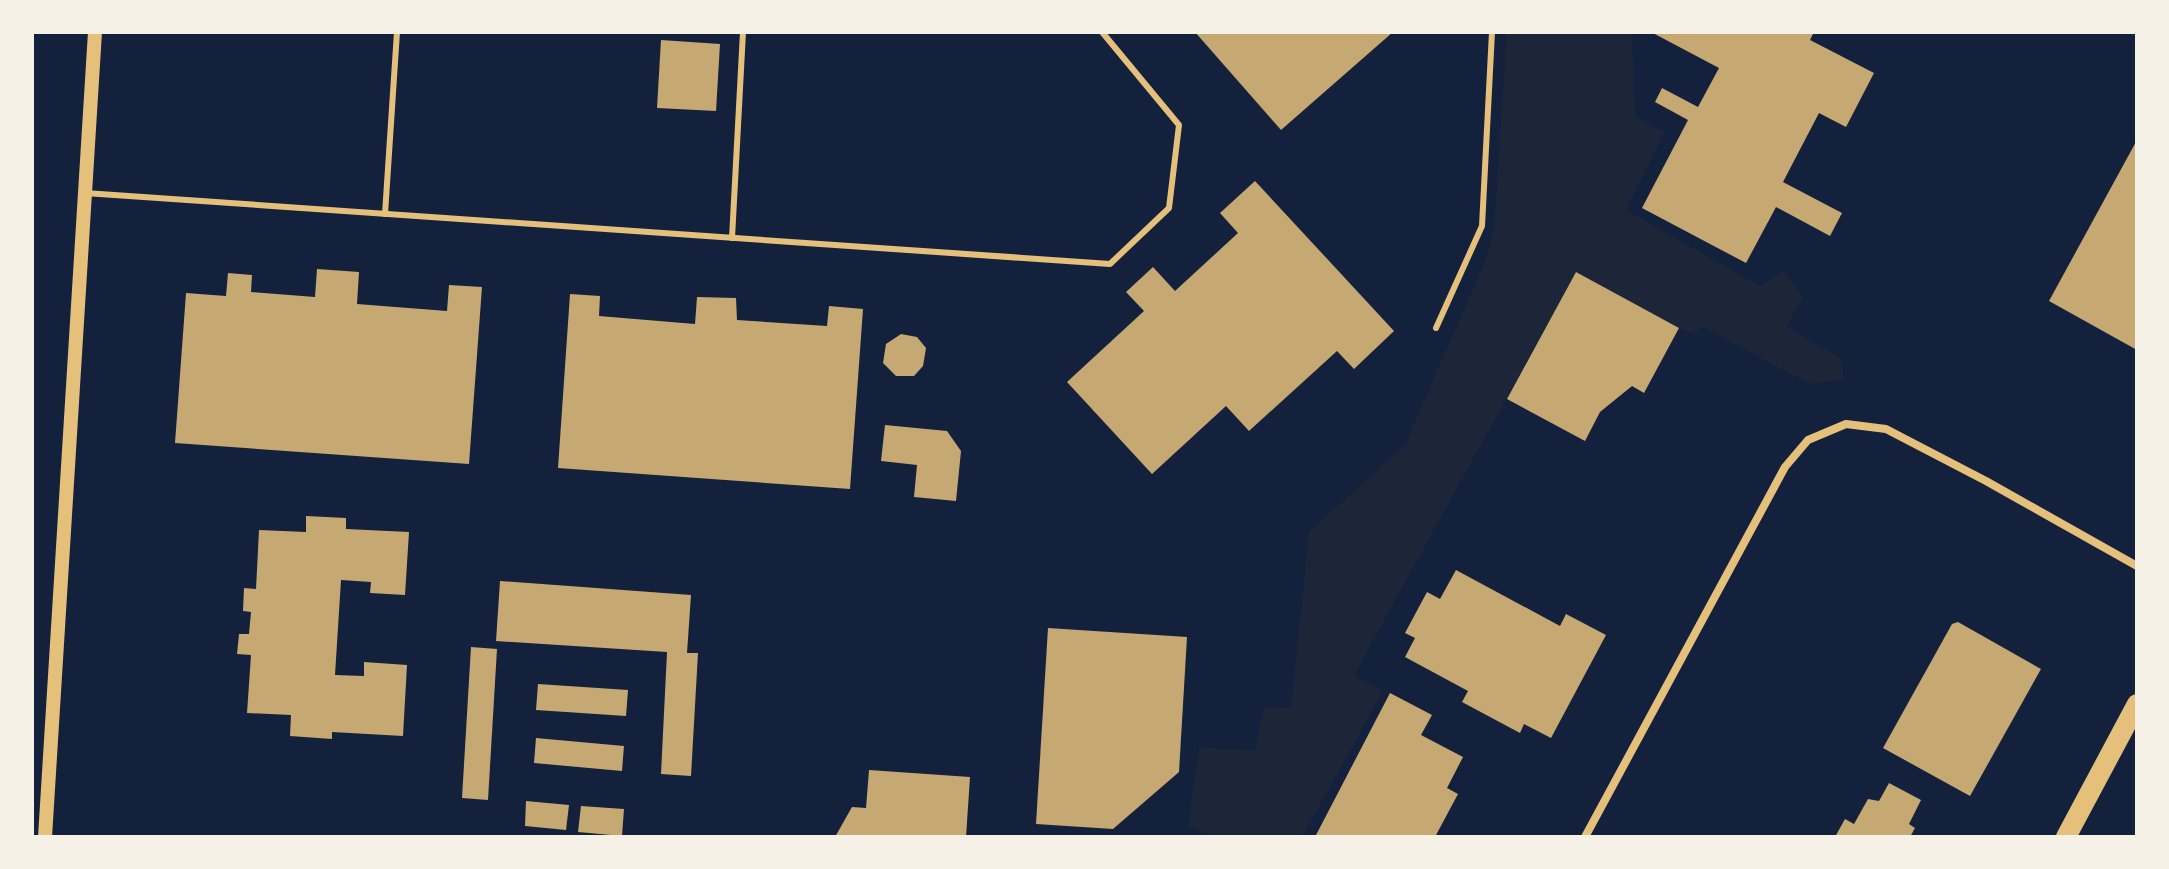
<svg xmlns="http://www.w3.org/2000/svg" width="2169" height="869" font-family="Commissioner,sans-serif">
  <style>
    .green { fill: #1d2539 }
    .building { fill: #c6a872 }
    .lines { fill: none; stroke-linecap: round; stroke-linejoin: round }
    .service { stroke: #e5c07b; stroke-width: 6 }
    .minor { stroke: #e5c07b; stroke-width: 8 }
    .tertiary { stroke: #e5c07b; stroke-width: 14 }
    .primary { stroke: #e5c07b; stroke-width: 20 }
  </style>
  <rect width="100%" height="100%" fill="#14213d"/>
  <!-- green -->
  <polygon class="green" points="1507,32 1632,32 1635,117 1665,132 1626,210 1760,286 1783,271 1803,297 1786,327 1841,358 1844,379 1810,384 1701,326 1695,335 1679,328 1576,272 1354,675 1383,691 1302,837 1214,837 1188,826 1199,748 1255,750 1264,707 1291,708 1309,532 1405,445 1488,254 1494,230"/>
  <!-- building -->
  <g class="building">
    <polygon points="1195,32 1393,32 1281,130"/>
    <polygon points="1651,32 1814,32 1810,40 1874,73 1846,127 1819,113 1783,182 1842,213 1830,236 1776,207 1746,263 1642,208 1688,120 1655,102 1662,88 1698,107 1719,68"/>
    <polygon points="661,40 720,44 716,111 657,108"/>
    <polygon points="2137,140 2137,350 2049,301"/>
    <polygon points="1255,181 1394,331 1354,369 1337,351 1249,431 1226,406 1152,474 1067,382 1144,311 1126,292 1153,267 1175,291 1238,233 1220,213"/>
    <polygon points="317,269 359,272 357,304 447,311 449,285 482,287 469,464 175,443 186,293 226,296 228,273 252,275 251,292 315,297"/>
    <polygon points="1576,272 1679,328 1644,393 1632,386 1600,412 1585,441 1507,399"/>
    <polygon points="570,294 600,296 599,316 695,324 697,297 736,298 737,320 827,326 829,306 863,309 850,489 558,468"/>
    <polygon points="901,334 917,337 926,348 923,366 914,376 896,376 883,363 886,344"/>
    <polygon points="885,425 947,431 961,451 956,501 914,497 917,465 881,461"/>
    <polygon points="306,516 346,518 346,529 409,532 405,595 370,593 371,582 341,580 335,675 364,676 364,662 407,665 403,736 332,732 332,739 290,736 291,715 247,713 251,655 237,654 239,634 249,634 251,612 243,611 244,588 256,589 259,530 306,532"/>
    <polygon points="1456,570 1560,626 1566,614 1606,635 1551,738 1524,724 1520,733 1462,702 1468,691 1405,657 1415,638 1405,633 1427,592 1440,599"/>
    <polygon points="500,581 691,595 687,653 698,653 691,776 661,774 667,652 496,641"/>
    <polygon points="1958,622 2041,669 1970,796 1883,748 1952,624"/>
    <polygon points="1048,628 1187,637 1179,772 1113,829 1036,824"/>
    <polygon points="471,647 497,649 488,800 462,798"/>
    <polygon points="538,684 628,690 626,716 536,710"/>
    <polygon points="1390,693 1432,715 1421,735 1463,757 1447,788 1458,794 1435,837 1315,837"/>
    <polygon points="536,738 624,746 622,771 534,763"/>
    <polygon points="869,770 970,777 966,837 835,837 852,807 866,808"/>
    <polygon points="1889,783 1921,800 1909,824 1915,828 1910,837 1835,837 1845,819 1854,824 1868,799 1879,801"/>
    <polygon points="526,801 569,805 566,830 525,826"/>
    <polygon points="581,806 624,809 622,836 578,832"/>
  </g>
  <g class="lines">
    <!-- service -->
    <g class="service">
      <polyline points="85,193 1110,264 1169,208 1179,125 1102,32"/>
      <polyline points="385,214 397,32"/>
      <polyline points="732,238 743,32"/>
      <polyline points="1436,328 1482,226 1492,32"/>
    </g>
    <!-- minor -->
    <polyline class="minor" points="1585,837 1785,467 1808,440 1846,424 1886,429 1986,481 2137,566"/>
    <!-- tertiary -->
    <polyline class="tertiary" points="45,837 95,32"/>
    <!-- primary -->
    <polyline class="primary" points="2066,837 2137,704"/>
  </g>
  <!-- border -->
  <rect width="2169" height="869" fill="none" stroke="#f6f1e7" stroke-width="68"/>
</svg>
